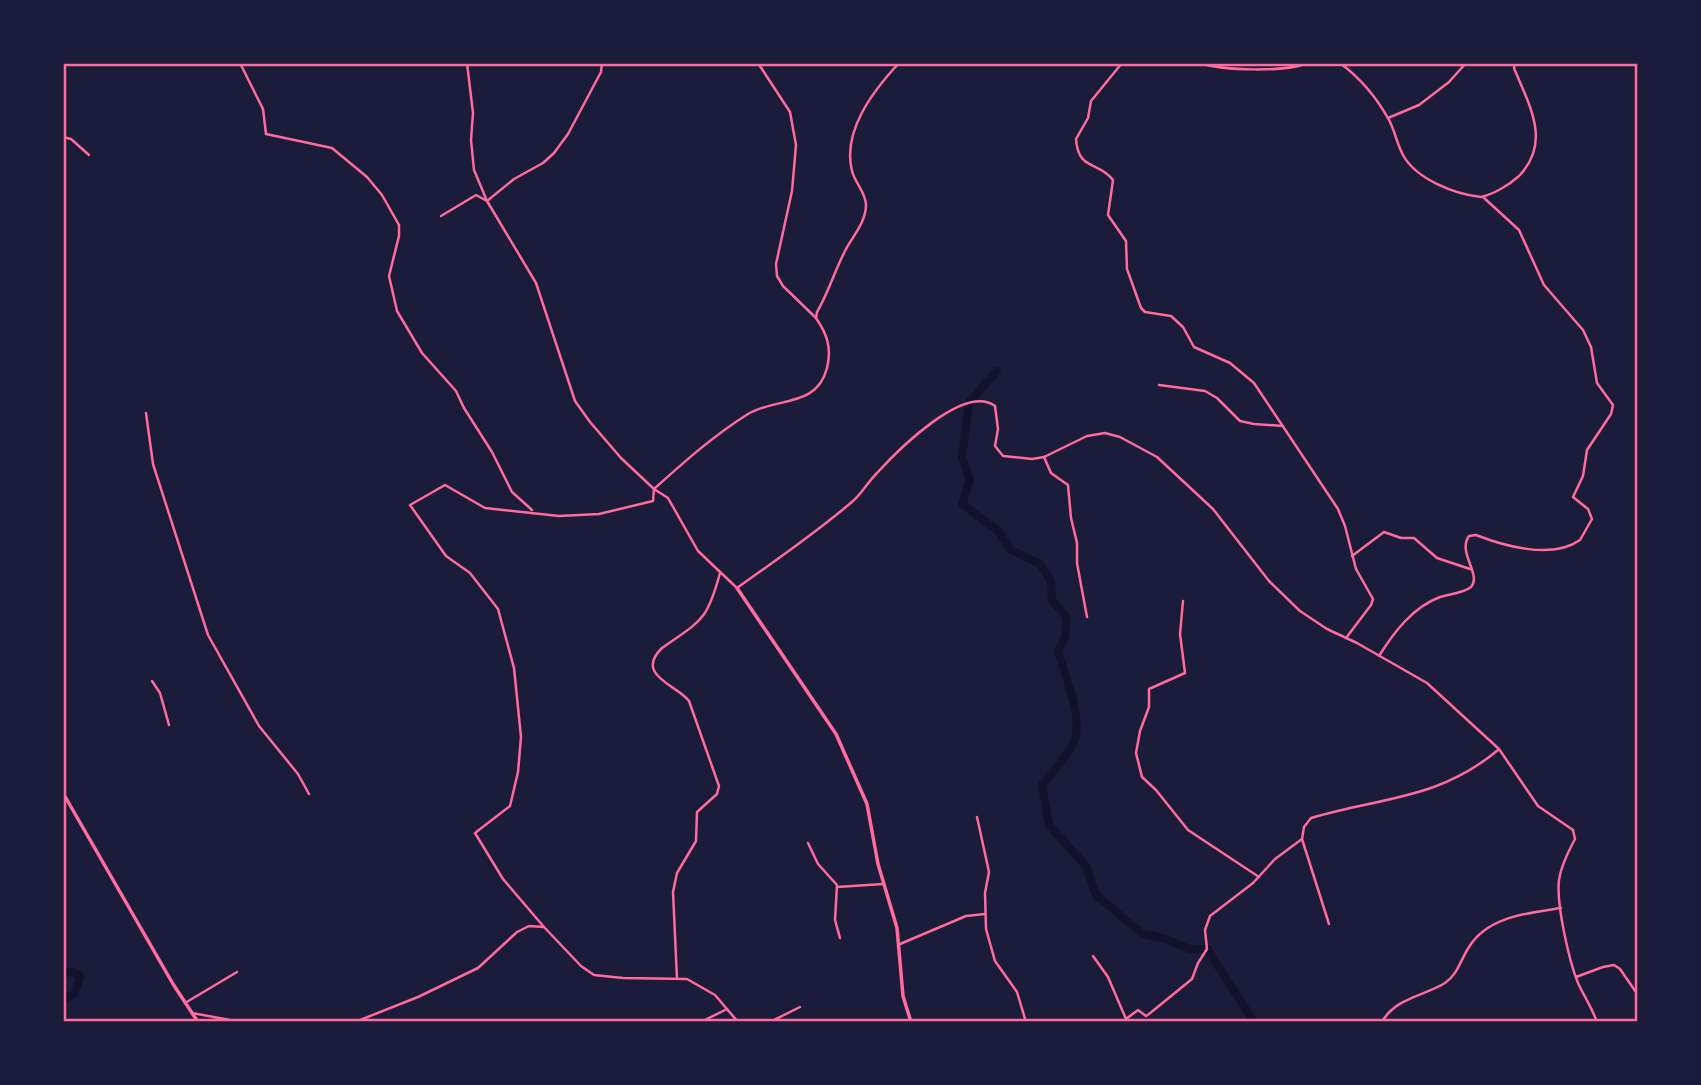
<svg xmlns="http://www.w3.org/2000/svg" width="1701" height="1085" font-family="'Noto Sans',sans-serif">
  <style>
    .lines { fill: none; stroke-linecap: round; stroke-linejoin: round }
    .river { stroke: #12122b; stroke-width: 8 }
    .minor { stroke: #ff6b9d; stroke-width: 2.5 }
    .tertiary { stroke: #ff6b9d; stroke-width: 3.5 }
    .neatline { fill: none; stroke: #ff6b9d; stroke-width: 2.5 }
  </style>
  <rect width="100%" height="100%" fill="#1b1b3a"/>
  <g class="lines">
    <!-- river -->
    <g class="river">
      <path d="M 997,371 L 969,402 L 962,457 L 970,480 L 962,504 L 998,531 L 1011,550 L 1040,564 L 1051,581 L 1052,600 L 1067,618 L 1065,637 L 1058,651 C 1065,676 1080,710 1076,736 C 1073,750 1051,774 1042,785 L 1049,825 L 1086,866 L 1096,895 L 1143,934 L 1163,938 L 1189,949 L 1207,949 L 1254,1022"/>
      <polyline points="63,973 73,972 80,976 75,993 63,1001"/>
    </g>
    <!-- minor -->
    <g class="minor">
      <polyline points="240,63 263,109 266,134 332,148 367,177 382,195 399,225 399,236 389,276 397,311 422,353 456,391 464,408 492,452 512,492 532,510"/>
      <path d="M 467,63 L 473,113 L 471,140 L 474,170 L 487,201 L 536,283 L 575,401 L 590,422 L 621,458 L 654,489 L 668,498 L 698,551 L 737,588 C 776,560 816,533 853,501 C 862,493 868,482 877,473 C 897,451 964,383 995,406 L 998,429 L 995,446 L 1003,456 L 1032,459 L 1044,457 L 1087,436 L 1105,433 L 1120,437 L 1157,457 L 1213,509 L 1269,581 L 1300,611 L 1327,629 L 1357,643 L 1427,683 L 1499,749 L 1538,806 L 1573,830 L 1575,839 C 1568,852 1561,866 1559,880 C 1556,903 1569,961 1578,983 C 1584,996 1592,1008 1597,1022"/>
      <polyline points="758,63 790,112 796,145 792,191 776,264 777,276 783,286 816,318"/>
      <path d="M 1122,63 L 1091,101 L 1088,118 L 1076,139 C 1078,171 1099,161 1113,180 L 1108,215 L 1126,241 L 1127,269 L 1141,308 L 1145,312 L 1171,316 L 1183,327 L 1194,347 L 1230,363 L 1254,383 L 1338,509 L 1345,526 L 1356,569 L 1373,599 L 1371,605 L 1346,638"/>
      <path d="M 1200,63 C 1223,71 1287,72 1308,63"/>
      <path d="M 1340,63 C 1360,78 1377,98 1389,120 C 1395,131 1397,144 1403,155 C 1416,179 1454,194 1481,197 C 1494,194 1509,185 1519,176 C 1552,142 1529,105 1514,68 L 1515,63"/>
      <polyline points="1388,118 1419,105 1449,82 1466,63"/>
      <polyline points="63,137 71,139 89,155"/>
      <polyline points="441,216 476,195 487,201 514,179 543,163 554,153 568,134 601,72 602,63"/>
      <polyline points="1159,385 1205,391 1217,398 1240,421 1254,424 1283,426"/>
      <polyline points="146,413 153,464 208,635 259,726 298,774 309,794"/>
      <polyline points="1044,457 1051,473 1068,485 1071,518 1077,543 1077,563 1087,617"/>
      <polyline points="1352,556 1384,532 1401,538 1414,538 1437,558 1470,569"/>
      <polyline points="1183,601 1180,634 1185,673 1149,689 1149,707 1140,731 1136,753 1142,777 1156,790 1188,830 1259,877"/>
      <path d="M 1379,656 C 1394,632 1413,607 1440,597 C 1449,594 1464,593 1471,587 C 1482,575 1457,552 1469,536 L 1476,535 C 1504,546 1552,560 1580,540 L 1592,519 L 1588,509 L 1573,497 L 1583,476 L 1587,450 L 1611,414 L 1613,405 L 1597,383 L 1591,347 L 1583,330 L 1544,285 L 1519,230 L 1483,197"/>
      <polyline points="152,681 160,693 169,725"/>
      <polyline points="977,817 989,872 985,893 986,929 995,961 1017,992 1026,1022"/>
      <polyline points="1302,839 1329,924"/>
      <polyline points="808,843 818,864 837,885 835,920 840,938"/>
      <polyline points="837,887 883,884"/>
      <path d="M 544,927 L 503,879 L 475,833 L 510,806 L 518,772 L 521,737 L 514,668 L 498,609 L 470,573 L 446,556 L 410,505 L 445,485 L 485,508 L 559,516 L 599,514 L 653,501 L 654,489 C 684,462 713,436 748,414 C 776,397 817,408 827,368 C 832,348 827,334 816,318 L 817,312 C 828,293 834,273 844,253 C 851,238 866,223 866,205 C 866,193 855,183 852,171 C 842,131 873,91 899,63"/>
      <polyline points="900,944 966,916 985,914"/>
      <path d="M 1093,956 L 1108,977 L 1126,1019 L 1138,1010 L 1146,1016 L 1149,1014 L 1192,979 L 1198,963 L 1207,949 L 1205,930 L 1210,916 L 1253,883 L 1275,859 L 1302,839 L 1304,827 L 1311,818 C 1381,797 1438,800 1498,750"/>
      <polyline points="1576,977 1603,967 1614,965 1620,969 1638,995"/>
      <path d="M 677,979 L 673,892 L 677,873 L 696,841 L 697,812 L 717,794 L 719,786 L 689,701 C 677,685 634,675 662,648 C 702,620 707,621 720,573"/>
      <polyline points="185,1003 237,972"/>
      <polyline points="192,1013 241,1022"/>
      <polyline points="355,1022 418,997 478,968 517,932 529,926 544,927 581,966 594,975 623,978 687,979 715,995 738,1022"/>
      <polyline points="701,1022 727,1009"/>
      <polyline points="770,1022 800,1007"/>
      <path d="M 1382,1022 C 1395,998 1424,996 1445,983 C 1458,974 1461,959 1469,947 C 1488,916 1529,913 1561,908"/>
    </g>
    <!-- tertiary -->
    <g class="tertiary">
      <polyline points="737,588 836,734 867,804 878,864 897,928 903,996 911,1022"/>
      <polyline points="63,793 173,984 198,1022"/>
    </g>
  </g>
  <!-- border -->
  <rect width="1701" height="1085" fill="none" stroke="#1b1b3a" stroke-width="130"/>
  <rect x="65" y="65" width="1571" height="955" class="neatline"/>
</svg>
